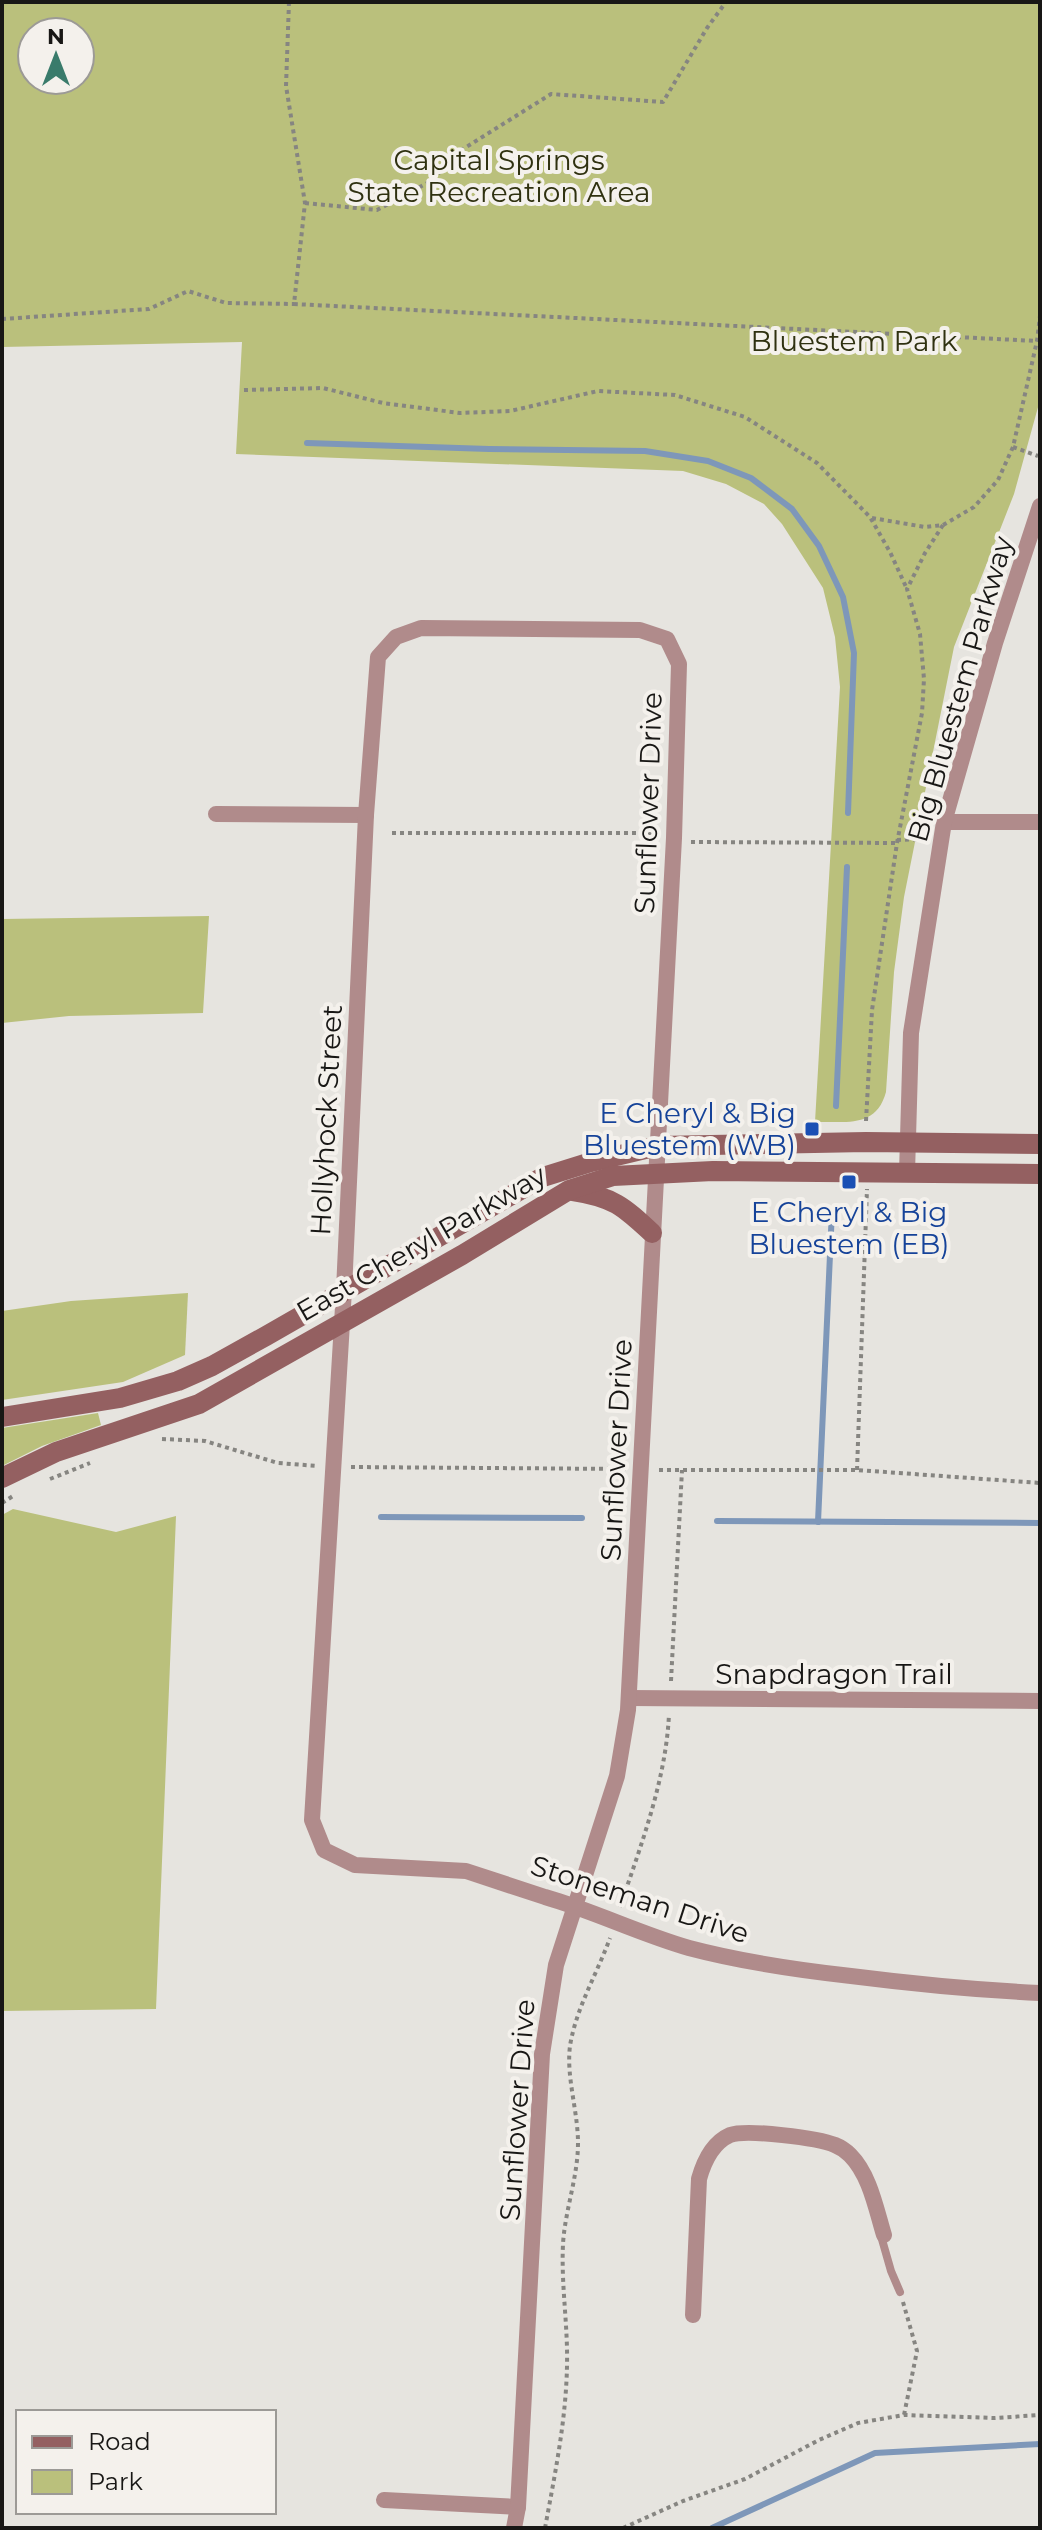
<svg xmlns="http://www.w3.org/2000/svg" width="1042" height="2530" font-family="Montserrat,sans-serif">
  <style>
    .green { fill: #bac07c; fill-rule: evenodd }
    .lines { fill: none; stroke-linecap: round; stroke-linejoin: round }
    .stream { stroke: #7e97b9; stroke-width: 6 }
    .path { stroke: #868581; stroke-width: 4; stroke-dasharray: 4 4; stroke-linecap: butt }
    .lane { stroke: #b08b8b; stroke-width: 8 }
    .street { stroke: #b08b8b; stroke-width: 16 }
    .secondary { stroke: #946061; stroke-width: 20 }
    .transit-dot { fill: #1a4fb4; stroke: #f4f1ec; stroke-width: 3 }
    .labels { text-anchor: middle; stroke-width: 8; stroke-linejoin: round; paint-order: stroke }
    .park-label { font-size: 28px; fill: #2f3110; stroke: #f4f1ec }
    .street-label { font-size: 28px; fill: #181715; stroke: #f4f1ec }
    .transit-label { font-size: 28px; fill: #164399; stroke: #f4f1ec; text-anchor: end }
  </style>
  <rect width="100%" height="100%" fill="#e6e4df"/>
  <!-- green -->
  <g class="green">
    <path d="M 2,2 L 1040,2 L 1040,400 L 1014,494 L 954,647 L 904,897 L 894,972 L 886,1092 C 876,1129 845,1121 815,1122 L 840,687 L 835,637 L 823,588 L 782,524 L 764,504 L 726,484 L 683,471 L 236,454 L 242,342 L 2,347 ZM 80,32 L 80,80 L 32,80 L 32,32 Z"/>
    <polygon points="209,916 203,1013 69,1016 2,1023 2,919"/>
    <polygon points="188,1293 185,1355 123,1382 2,1400 2,1311 71,1301"/>
    <polygon points="98,1413 101,1425 42,1446 2,1466 2,1428"/>
    <polygon points="13,1509 116,1532 176,1516 156,2009 2,2011 2,1515"/>
  </g>
  <g class="lines">
    <!-- stream -->
    <g class="stream">
      <polyline points="307,443 489,449 645,451 708,461 751,478 792,509 819,546 843,597 854,653 848,813"/>
      <polyline points="836,1106 847,867"/>
      <polyline points="381,1517 582,1518"/>
      <polyline points="717,1521 1040,1523"/>
      <polyline points="818,1522 832,1210"/>
      <polyline points="712,2528 875,2453 1040,2444"/>
    </g>
    <!-- path -->
    <g class="path">
      <polyline points="289,2 286,86 305,203 294,304 1037,341"/>
      <polyline points="305,203 377,210 431,181 460,151 551,94 663,102 707,28 726,2"/>
      <polyline points="2,319 149,309 188,291 226,303 294,304"/>
      <polyline points="244,390 323,388 383,403 460,413 510,411 598,391 675,395 745,417 817,463 870,517 890,552 907,589"/>
      <polyline points="1013,447 1038,456"/>
      <polyline points="872,518 925,527 943,525 974,507 998,480 1013,447 1037,341 1040,316"/>
      <polyline points="392,833 656,833"/>
      <polyline points="897,840 924,839"/>
      <polyline points="691,842 897,843"/>
      <polyline points="866,1121 872,1010 897,843 922,713 924,679 920,634 907,589 925,553 943,525"/>
      <polyline points="162,1439 205,1441 278,1463 318,1466"/>
      <polyline points="351,1467 626,1469"/>
      <polyline points="659,1470 857,1470 1040,1483"/>
      <polyline points="857,1470 867,1189"/>
      <polyline points="50,1479 90,1463"/>
      <polyline points="2,1503 13,1496"/>
      <polyline points="671,1681 682,1470"/>
      <path d="M 620,1907 C 641,1845 666,1780 669,1714"/>
      <polyline points="903,2302 917,2351 904,2415"/>
      <path d="M 545,2528 C 555,2474 566,2420 567,2366 C 568,2325 561,2285 563,2244 C 565,2210 578,2177 578,2143 C 578,2111 566,2077 570,2046 C 576,2008 597,1974 610,1938"/>
      <polyline points="623,2528 683,2501 745,2479 819,2440 858,2423 904,2415 995,2418 1040,2415"/>
    </g>
    <!-- lane -->
    <polyline class="lane" points="881,2236 891,2271 900,2292"/>
    <!-- street -->
    <g class="street">
      <polyline points="216,814 366,815"/>
      <polyline points="944,822 1040,822"/>
      <polyline points="907,1173 911,1033 944,822 995,643 1040,506"/>
      <polyline points="629,1698 1040,1701"/>
      <path d="M 693,2315 L 699,2179 C 704,2161 712,2143 730,2135 C 747,2129 818,2138 835,2145 C 840,2147 847,2152 850,2155 C 870,2175 876,2209 884,2235"/>
      <polyline points="384,2500 518,2507"/>
      <path d="M 514,2528 L 518,2507 L 542,2054 L 556,1965 L 617,1776 L 628,1710 L 674,838 L 679,664 L 667,639 L 640,630 L 421,628 L 396,637 L 378,657 L 366,815 L 344,1290 L 312,1820 L 324,1850 L 355,1865 L 466,1871 L 545,1897 C 594,1911 640,1934 689,1948 C 742,1962 797,1970 851,1976 C 914,1984 977,1990 1040,1993"/>
    </g>
    <!-- secondary -->
    <g class="secondary">
      <path d="M 573,1191 C 613,1197 623,1206 652,1233"/>
      <polyline points="2,1417 120,1398 178,1381 212,1366 266,1336 543,1177 591,1162 658,1146 866,1142 1040,1144"/>
      <polyline points="2,1478 56,1452 199,1404 462,1255 569,1190 613,1176 713,1171 1040,1174"/>
    </g>
  </g>
  <!-- markers -->
  <g class="transit-dot">
    <rect x="804" y="1121" width="16" height="16" rx="4"/>
    <rect x="841" y="1174" width="16" height="16" rx="4"/>
  </g>
  <g class="labels">
    <!-- park labels -->
    <g class="park-label">
      <text x="499" y="170">Capital Springs<tspan x="499" dy="32">State Recreation Area</tspan></text>
      <text x="854" y="351">Bluestem Park</text>
    </g>
    <!-- street labels -->
    <g class="street-label">
      <text transform="translate(960 689) rotate(-74)" y="10">Big Bluestem Parkway</text>
      <text transform="translate(648 803) rotate(-88)" y="10">Sunflower Drive</text>
      <text transform="translate(326 1120) rotate(-87)" y="10">Hollyhock Street</text>
      <text transform="translate(421 1243) rotate(-30)" y="10">East Cheryl Parkway</text>
      <text transform="translate(616 1450) rotate(-87)" y="10">Sunflower Drive</text>
      <text x="834" y="1684">Snapdragon Trail</text>
      <text transform="translate(640 1899) rotate(18)" y="10">Stoneman Drive</text>
      <text transform="translate(517 2110) rotate(-86)" y="10">Sunflower Drive</text>
    </g>
    <!-- transit labels -->
    <g class="transit-label">
      <text x="796" y="1123">E Cheryl &amp; Big<tspan x="796" dy="32">Bluestem (WB)</tspan></text>
      <text x="849" y="1222" text-anchor="middle">E Cheryl &amp; Big<tspan x="849" dy="32">Bluestem (EB)</tspan></text>
    </g>
  </g>
  <!-- border -->
  <rect width="1042" height="2530" fill="none" stroke="#181715" stroke-width="8"/>
  <!-- legend -->
  <rect x="16" y="2410" width="260" height="104" fill="#f4f1ec" stroke="#9c9a96" stroke-width="2"/>
  <rect x="32" y="2436" width="40" height="12" fill="#946061" stroke="#9c9a96" stroke-width="2"/>
  <text x="88" y="2450" font-size="24" fill="#181715">Road</text>
  <rect x="32" y="2470" width="40" height="24" fill="#bac07c" stroke="#9c9a96" stroke-width="2"/>
  <text x="88" y="2490" font-size="24" fill="#181715">Park</text>
  <!-- north arrow -->
  <g transform="translate(56 56)"><circle r="38" fill="#f4f1ec" stroke="#9c9a96" stroke-width="2"/>
  <path d="M0-6L14 30L0 20L-14 30Z" fill="#397b6b"/>
  <text y="-12" font-size="22" font-weight="bold" text-anchor="middle" fill="#181715">N</text>
  </g>
</svg>
